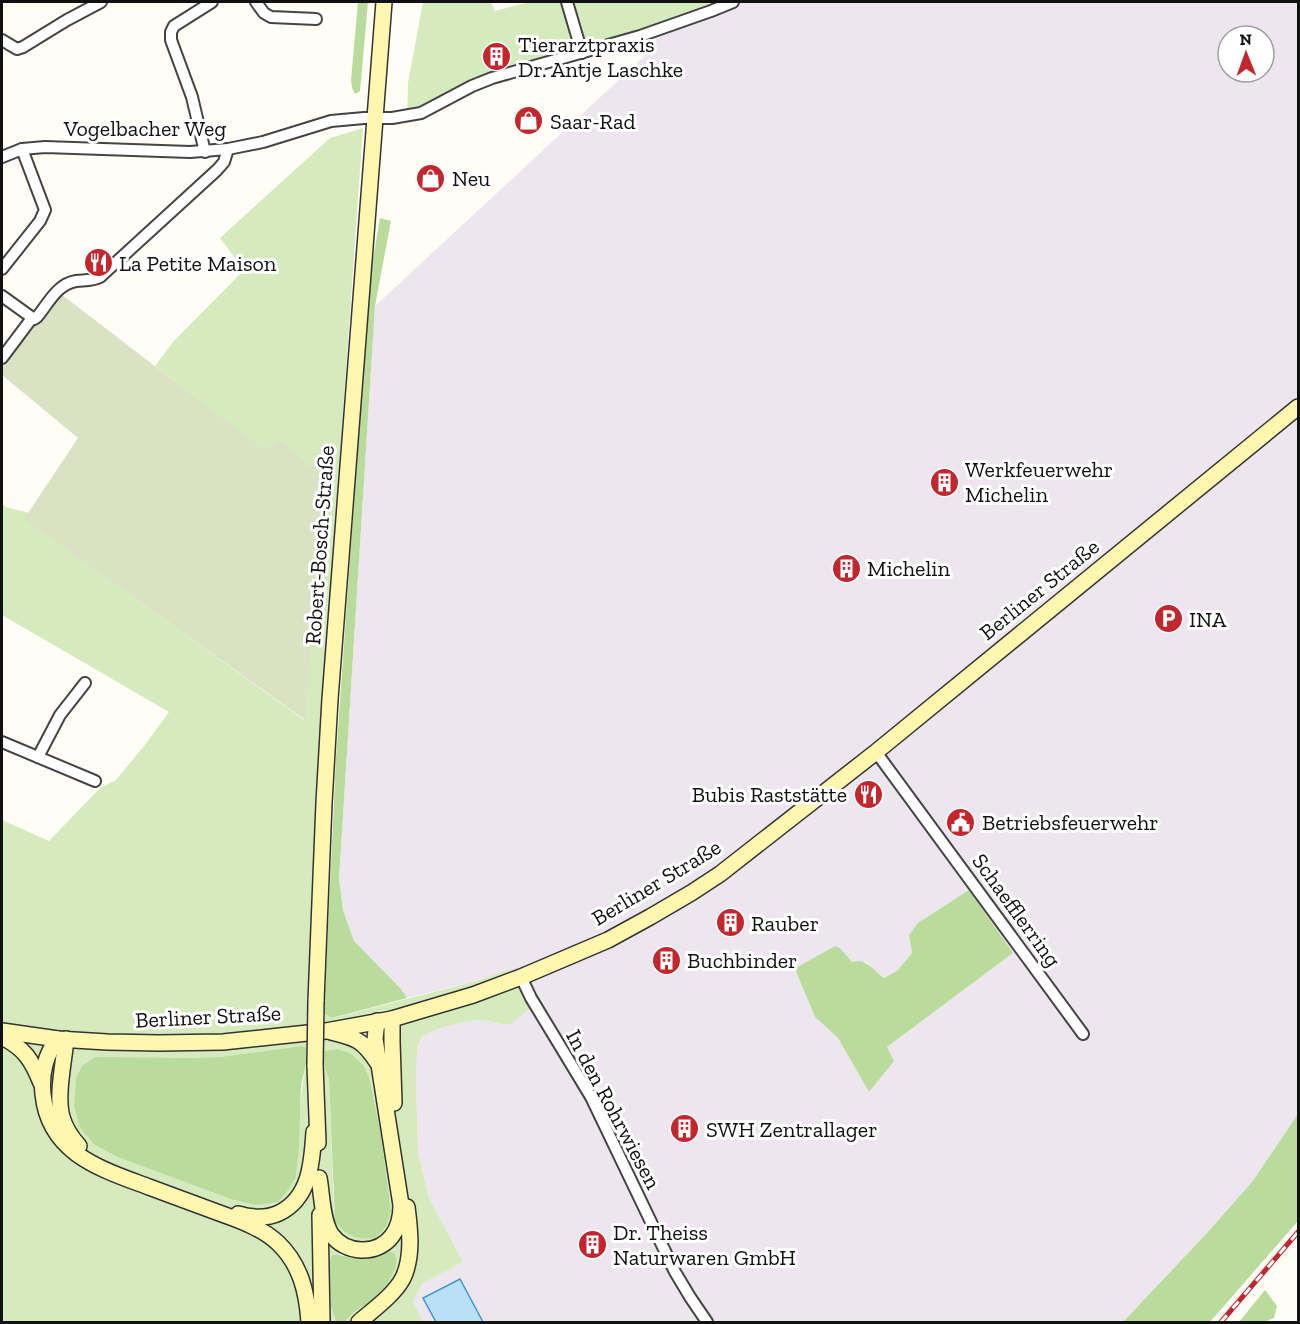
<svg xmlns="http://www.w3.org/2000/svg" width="1300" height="1324" font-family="'Zilla Slab',serif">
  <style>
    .industrial { fill: #eee6ef; fill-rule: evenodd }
    .green { fill: #d5ebbd; fill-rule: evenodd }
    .forest { fill: #b9dc9c }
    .cemetery { fill: #d9e3c4 }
    .water { fill: #b9e0f7; stroke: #3f96cf; stroke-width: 1.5 }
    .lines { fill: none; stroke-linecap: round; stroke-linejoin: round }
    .street-casing { stroke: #444; stroke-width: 14 }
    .secondary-casing { stroke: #333; stroke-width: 18 }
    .street { stroke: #fff; stroke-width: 10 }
    .secondary { stroke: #fff6b0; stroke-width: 15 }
    .rail-casing { stroke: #c4262e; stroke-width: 5 }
    .rail { stroke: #fff; stroke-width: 3; stroke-dasharray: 9; stroke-linecap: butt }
    .secondary-bridge-casing { stroke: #333; stroke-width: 18; stroke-linecap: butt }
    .secondary-bridge { stroke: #fff6b0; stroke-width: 15 }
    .labels { text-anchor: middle; stroke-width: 6; stroke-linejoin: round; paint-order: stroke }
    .poi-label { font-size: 22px; fill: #111; stroke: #fff; text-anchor: start }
    .street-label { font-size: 22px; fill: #111; stroke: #fff }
  </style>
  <rect width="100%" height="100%" fill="#fffdf5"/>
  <!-- industrial -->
  <path class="industrial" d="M 739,2 L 1298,2 L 1298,1114 L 1252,1182 L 1206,1234 L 1123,1322 L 423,1322 L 413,1301 L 422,1284 L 463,1262 L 429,1198 L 418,1152 L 416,1075 L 418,1045 L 421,1038 L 432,1031 L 455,1024 L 477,1020 L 489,1021 L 506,1025 L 510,969 L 476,981 L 407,998 L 401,989 L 354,941 L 343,910 L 339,879 L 375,306 L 651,50 L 657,38 L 713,15 ZM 1228,36 L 1264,36 L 1264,72 L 1228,72 ZM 909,935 L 1013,953 L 887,1047 L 869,1092 L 838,1038 L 815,1017 L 796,973 L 796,968 L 840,948 L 852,962 L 866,962 L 883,978 L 898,970 L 912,953 Z"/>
  <!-- green -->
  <g class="green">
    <polygon points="423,2 491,2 495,11 529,2 739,2 713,15 657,38 474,89 407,120 408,83"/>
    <path d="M 363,128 C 349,325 335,522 323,719 C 317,829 308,938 306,1047 L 301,1046 L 220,1057 L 177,1058 L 296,1177 C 300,1139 298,1101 306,1064 L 324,1065 L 329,1080 L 334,1211 L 391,1211 L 381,1134 L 370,1081 L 336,1049 L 324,1051 L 324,1013 L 333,1018 L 476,981 L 510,969 L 531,1007 L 512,1023 L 506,1025 L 489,1021 L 477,1020 L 455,1024 L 432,1031 L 421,1038 L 418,1045 L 416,1075 L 418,1152 L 429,1198 L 463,1262 L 422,1284 L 413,1301 L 423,1322 L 2,1322 L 2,820 L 49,841 L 100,788 L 116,780 L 144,746 L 169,712 L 2,615 L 2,504 L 6,507 L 29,513 L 25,519 L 304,720 L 310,466 L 280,439 L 264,451 L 155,366 L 173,342 L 244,270 L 220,238 L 330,138 ZM 340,1254 C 356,1260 367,1258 383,1255 L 371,1301 L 349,1316 L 345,1322 Z"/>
  </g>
  <!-- forest -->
  <g class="forest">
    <polygon points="358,2 368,2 360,91 355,94 352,88 351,80"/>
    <polygon points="380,218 391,221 375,306 339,879 343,910 354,941 401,989 407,998 332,1018 324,1013 336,758 366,332 372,265"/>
    <path d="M 969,890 L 1013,953 L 887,1047 L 894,1061 L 869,1092 L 838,1038 L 815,1017 L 796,972 L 796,968 L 835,946 L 840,948 L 852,962 C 866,957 873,970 884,978 L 898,970 L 912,953 L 909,935 L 918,923 Z"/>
    <polygon points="301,1046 306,1047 306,1064 301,1085 299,1147 296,1177 289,1189 278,1202 255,1205 231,1199 118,1157 95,1145 80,1128 74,1106 76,1078 82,1066 95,1057 177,1058 220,1057"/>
    <path d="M 336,1049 L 350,1053 L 364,1066 L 370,1081 L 381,1134 L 391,1211 L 387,1225 L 376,1238 C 358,1240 346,1237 335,1221 L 329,1080 L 324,1065 L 324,1051 Z"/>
    <polygon points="1298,1114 1298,1221 1210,1322 1123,1322 1206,1234 1252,1182"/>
    <path d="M 389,1252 L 394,1253 C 399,1261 396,1267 392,1275 C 387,1285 379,1294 371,1301 C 362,1308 351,1312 345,1322 L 340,1322 L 336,1321 L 331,1306 L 330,1261 L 332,1255 C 341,1254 345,1257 353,1258 C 364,1259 378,1257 389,1252 Z"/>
    <polygon points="1265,1290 1277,1306 1274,1318 1264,1322 1239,1322"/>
  </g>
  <!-- cemetery -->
  <polygon class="cemetery" points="61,294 264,450 280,439 310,466 325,466 305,720 24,519 78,438 2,375 2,367 34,325 42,321"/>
  <!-- water -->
  <polygon class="water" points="460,1279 483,1322 436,1322 423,1298"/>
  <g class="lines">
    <defs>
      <g id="street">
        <polyline points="256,2 264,13 271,17 316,19"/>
        <polyline points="567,2 582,53"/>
        <polyline points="2,40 17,49 23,47 67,20 101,2"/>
        <polyline points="205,152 192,97 171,40 171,32 174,26 212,2"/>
        <polyline points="2,157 22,149 45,147 190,152 228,149 263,142 331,121 364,118 392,118 421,113 472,86 492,78 640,36 711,11 733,2"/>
        <polyline points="2,269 40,221 45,210 22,149"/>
        <path d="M 2,296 L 34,319 L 37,317 C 48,304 57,284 76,281 C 84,280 92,281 100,277 L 217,170 L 224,162 L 228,149"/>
        <polyline points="2,358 32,318"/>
        <polyline points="2,742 95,781"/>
        <polyline points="876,752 1083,1034"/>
        <polyline points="38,757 60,715 85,683"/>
        <polyline points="521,977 531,998 591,1097 675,1272 690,1297 707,1322"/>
      </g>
      <g id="secondary">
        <polyline points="316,1001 324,803 330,699 384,2"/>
        <polyline points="392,1019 392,1042 394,1103"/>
        <polyline points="2,1031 58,1039 107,1042 159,1043 223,1042 326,1031 392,1019 473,995 521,977 608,940 650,917 691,893 720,874 876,752 1298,407"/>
        <path d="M 331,1032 C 356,1038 363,1040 377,1062"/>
        <path d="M 2,1037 C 24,1048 32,1060 41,1083"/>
        <path d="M 58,1039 C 45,1054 41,1075 43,1094 C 49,1154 101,1169 149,1187 C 173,1196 198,1205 222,1214 C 242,1221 263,1229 278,1243 C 301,1265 307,1293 309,1322"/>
        <path d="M 66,1039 C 64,1061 56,1097 62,1117 C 65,1128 71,1137 79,1146"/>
        <polyline points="315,1065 318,1143"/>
        <path d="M 319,1178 C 322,1194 322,1220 331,1234 C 345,1254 377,1256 392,1236 C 399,1227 401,1216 401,1205 L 375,1039 L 377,1021"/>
        <path d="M 238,1214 C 252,1218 266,1219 279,1213 C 310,1198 312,1163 314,1132"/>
        <polyline points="320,1215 322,1322"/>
        <path d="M 359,1322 C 373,1310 394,1295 403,1278 C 413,1257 410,1230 407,1207"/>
      </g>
    </defs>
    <!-- street casing -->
    <use href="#street" class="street-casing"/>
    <!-- secondary casing -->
    <use href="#secondary" class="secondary-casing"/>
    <!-- street -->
    <use href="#street" class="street"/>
    <!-- secondary -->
    <use href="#secondary" class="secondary"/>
    <defs>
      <polyline id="rail" points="1221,1322 1298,1232"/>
    </defs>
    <!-- rail casing -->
    <use href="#rail" class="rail-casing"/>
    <!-- rail -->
    <use href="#rail" class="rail"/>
    <defs>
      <polyline id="secondary-bridge" points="315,1065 316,1001"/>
    </defs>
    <!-- secondary-bridge casing -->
    <use href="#secondary-bridge" class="secondary-bridge-casing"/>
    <!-- secondary-bridge -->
    <use href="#secondary-bridge" class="secondary-bridge"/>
  </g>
  <!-- icons -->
  <defs>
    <symbol id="building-disc" viewBox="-11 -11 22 22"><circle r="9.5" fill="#c4262e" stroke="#fff"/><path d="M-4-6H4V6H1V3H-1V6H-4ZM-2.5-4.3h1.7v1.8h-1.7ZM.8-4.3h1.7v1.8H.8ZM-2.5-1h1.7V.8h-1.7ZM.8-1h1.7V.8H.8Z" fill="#fff"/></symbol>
    <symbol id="shop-disc" viewBox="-11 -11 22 22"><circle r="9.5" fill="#c4262e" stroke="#fff"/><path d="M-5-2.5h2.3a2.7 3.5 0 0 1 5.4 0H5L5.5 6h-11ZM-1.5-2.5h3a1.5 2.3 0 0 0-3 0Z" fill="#fff"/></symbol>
    <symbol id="restaurant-disc" viewBox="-11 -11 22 22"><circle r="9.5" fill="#c4262e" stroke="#fff"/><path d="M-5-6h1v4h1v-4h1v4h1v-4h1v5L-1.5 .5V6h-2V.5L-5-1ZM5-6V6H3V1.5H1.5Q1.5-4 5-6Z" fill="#fff"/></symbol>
    <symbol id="parking-disc" viewBox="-11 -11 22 22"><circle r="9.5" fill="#c4262e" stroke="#fff"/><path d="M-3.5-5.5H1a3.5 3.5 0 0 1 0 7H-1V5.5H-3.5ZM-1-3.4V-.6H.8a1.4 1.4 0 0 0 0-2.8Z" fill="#fff"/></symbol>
    <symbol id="civic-disc" viewBox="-11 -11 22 22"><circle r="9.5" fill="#c4262e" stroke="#fff"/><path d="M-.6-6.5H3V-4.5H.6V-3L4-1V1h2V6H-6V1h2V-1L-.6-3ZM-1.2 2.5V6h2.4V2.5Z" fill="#fff"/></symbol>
  </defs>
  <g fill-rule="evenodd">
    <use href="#building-disc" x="480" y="40" width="33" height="33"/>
    <use href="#shop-disc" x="512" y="104" width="33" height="33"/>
    <use href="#shop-disc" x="414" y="162" width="33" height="33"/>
    <use href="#restaurant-disc" x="82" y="246" width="33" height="33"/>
    <use href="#building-disc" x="928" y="466" width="33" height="33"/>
    <use href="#building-disc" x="830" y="552" width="33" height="33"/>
    <use href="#parking-disc" x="1152" y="602" width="33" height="33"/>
    <use href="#restaurant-disc" x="852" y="778" width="33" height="33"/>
    <use href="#civic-disc" x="944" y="806" width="33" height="33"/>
    <use href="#building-disc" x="714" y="906" width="33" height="33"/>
    <use href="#building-disc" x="650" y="944" width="33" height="33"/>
    <use href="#building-disc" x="668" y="1112" width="33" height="33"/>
    <use href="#building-disc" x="576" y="1228" width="33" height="33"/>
  </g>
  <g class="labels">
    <!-- poi labels -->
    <g class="poi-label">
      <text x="518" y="52">Tierarztpraxis<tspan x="518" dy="25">Dr. Antje Laschke</tspan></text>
      <text x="550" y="129">Saar-Rad</text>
      <text x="452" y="186">Neu</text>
      <text x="119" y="271">La Petite Maison</text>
      <text x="965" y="477">Werkfeuerwehr<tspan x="965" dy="25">Michelin</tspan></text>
      <text x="867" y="576">Michelin</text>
      <text x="1189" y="627">INA</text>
      <text x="847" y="802" text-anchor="end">Bubis Raststätte</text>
      <text x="982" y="830">Betriebsfeuerwehr</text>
      <text x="751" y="931">Rauber</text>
      <text x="687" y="968">Buchbinder</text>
      <text x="706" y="1137">SWH Zentrallager</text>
      <text x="613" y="1240">Dr. Theiss<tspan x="613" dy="25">Naturwaren GmbH</tspan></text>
    </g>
    <!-- street labels -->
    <g class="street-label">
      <text x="145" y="136">Vogelbacher Weg</text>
      <text transform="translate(319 545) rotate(-86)" y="8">Robert-Bosch-Straße</text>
      <text transform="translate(1039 589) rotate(-39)" y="8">Berliner Straße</text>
      <text transform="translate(656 882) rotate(-31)" y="8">Berliner Straße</text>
      <text transform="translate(1017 910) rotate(54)" y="8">Schaefflerring</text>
      <text transform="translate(208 1016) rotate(-3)" y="8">Berliner Straße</text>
      <text transform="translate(614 1109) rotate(62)" y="8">In den Rohrwiesen</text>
    </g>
  </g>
  <!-- border -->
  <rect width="1300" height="1324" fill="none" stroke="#111111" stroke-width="6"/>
  <!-- north arrow -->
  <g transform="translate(1246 54) rotate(359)"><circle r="28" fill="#ffffff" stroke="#a0a0a0" stroke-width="1.5"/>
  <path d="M0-4.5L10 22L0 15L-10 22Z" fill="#c4262e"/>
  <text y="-9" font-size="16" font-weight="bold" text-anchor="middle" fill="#111111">N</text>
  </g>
</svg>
